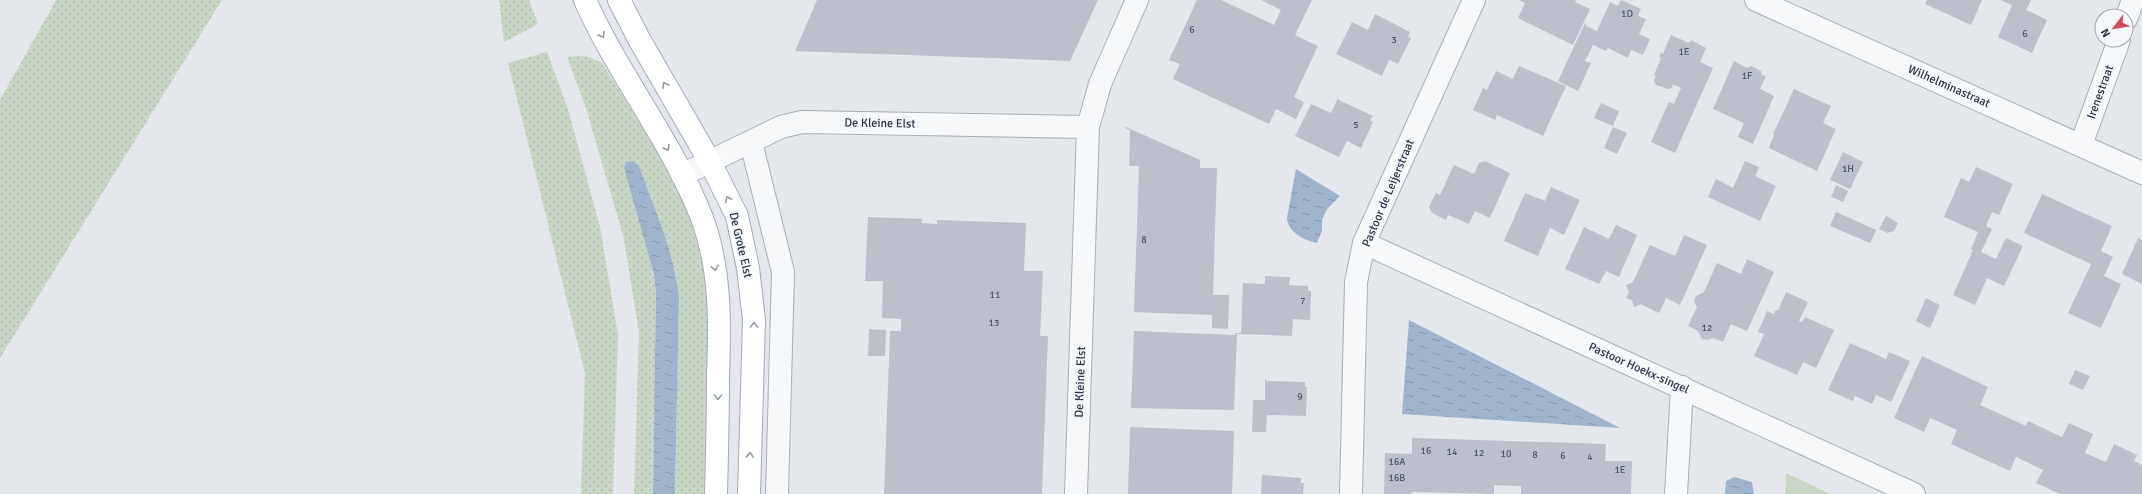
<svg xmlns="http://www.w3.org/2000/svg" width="2142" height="494" font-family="Signika,sans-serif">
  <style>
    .grass { fill: url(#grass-dots) }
    .green { fill: #c9d6c5 }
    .water { fill: url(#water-ripples) }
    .building { fill: #bbc0ca }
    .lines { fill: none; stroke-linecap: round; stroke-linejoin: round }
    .minor-casing { stroke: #a9aeb7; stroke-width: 24 }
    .major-casing { stroke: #a3abb8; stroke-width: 24 }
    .minor { stroke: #f7f8fa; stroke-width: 22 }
    .major { stroke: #fff; stroke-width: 22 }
    .oneway { stroke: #959aa2 }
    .labels { text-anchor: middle; stroke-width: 3.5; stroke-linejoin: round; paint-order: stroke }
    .number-label { font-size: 10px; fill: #4f5766 }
    .street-label { font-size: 12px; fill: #2b3445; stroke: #f4f6f9 }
  </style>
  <defs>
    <pattern id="grass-dots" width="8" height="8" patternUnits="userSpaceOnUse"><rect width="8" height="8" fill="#c9d6c5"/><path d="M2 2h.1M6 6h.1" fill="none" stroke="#adb8ab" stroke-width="1.8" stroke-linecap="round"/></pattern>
    <pattern id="water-ripples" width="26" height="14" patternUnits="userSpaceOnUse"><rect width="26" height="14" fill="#9fb4cc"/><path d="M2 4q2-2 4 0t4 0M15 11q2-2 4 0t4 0" fill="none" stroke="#8293a7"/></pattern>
  </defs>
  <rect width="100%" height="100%" fill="#e4e7ec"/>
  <!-- grass -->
  <g class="grass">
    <polygon points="56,0 222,0 0,358 0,100"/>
    <polygon points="499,0 529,0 538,24 504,42"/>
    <polygon points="547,52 568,109 600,227 618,335 613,494 581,494 585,373 508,63"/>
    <path d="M 579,56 L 589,57 L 602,63 L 676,180 L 695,223 L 709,286 L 706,494 L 675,494 L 679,298 C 674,251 655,210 639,166 L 656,293 L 653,494 L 634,494 L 639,333 L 624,239 L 586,108 L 567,57 Z"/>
  </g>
  <!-- green -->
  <polygon class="green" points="1786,473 1830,494 1785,494"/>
  <!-- water -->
  <g class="water">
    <path d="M 633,161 L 639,166 C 655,210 674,251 679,298 L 675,494 L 653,494 L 656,293 L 654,274 L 624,168 L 626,162 Z"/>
    <path d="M 1296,169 L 1340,196 L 1327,209 L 1322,220 L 1322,231 L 1317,243 C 1303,240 1288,232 1287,218 Z"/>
    <polygon points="1409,320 1620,428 1402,414"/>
    <polygon points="1734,477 1752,482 1754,494 1725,494 1726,481"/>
  </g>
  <!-- building -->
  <g class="building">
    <polygon points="817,0 1098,0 1070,61 795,51"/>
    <polygon points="1197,0 1221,0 1274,25 1281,10 1261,0 1312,0 1295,35 1318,46 1294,97 1304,102 1296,119 1276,109 1269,124 1173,79 1180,64 1169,60"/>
    <polygon points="1519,0 1576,0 1575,2 1590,9 1573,45 1518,18 1525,3"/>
    <polygon points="1621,0 1641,9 1638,16 1646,19 1639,34 1650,39 1643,55 1631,50 1628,58 1608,48 1606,51 1593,45 1585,61 1591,63 1578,91 1558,81 1585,23 1586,26 1597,31 1610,2 1618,6"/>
    <polygon points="1927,0 1982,0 1971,25 1925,4"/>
    <polygon points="2001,0 2031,0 2026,10 2047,20 2032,53 1998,37 2012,5"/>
    <polygon points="1375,14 1410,32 1408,37 1411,38 1398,64 1389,60 1382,76 1336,54 1352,22 1368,30"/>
    <polygon points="1671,35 1689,43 1691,40 1706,48 1700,62 1713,68 1675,153 1651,142 1669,102 1674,104 1681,88 1673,84 1672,88 1668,89 1656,85 1654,81 1656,76 1654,75 1661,58 1659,57 1661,53 1663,54"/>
    <polygon points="1734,61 1747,68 1751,66 1761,71 1762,75 1766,76 1760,89 1774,96 1753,144 1738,137 1744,123 1713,109"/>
    <polygon points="1519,66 1566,86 1543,136 1497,115 1495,120 1473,110 1483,88 1487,90 1496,71 1513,79"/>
    <polygon points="1794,89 1831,106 1823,123 1836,129 1817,171 1769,148 1774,135 1773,134"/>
    <polygon points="1338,98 1339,100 1373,116 1370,120 1373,122 1361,148 1347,141 1339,157 1295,136 1311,104 1331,113"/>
    <polygon points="1601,103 1619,111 1613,126 1594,118"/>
    <polygon points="1126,127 1200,160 1200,168 1217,168 1213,295 1229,295 1228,329 1212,328 1212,315 1134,312 1139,166 1129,166 1130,130 1125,128"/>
    <polygon points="1613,127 1627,133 1617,154 1604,148"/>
    <polygon points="1843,152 1863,162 1850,189 1830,180"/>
    <polygon points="1485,161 1510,173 1490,218 1475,211 1469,224 1448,215 1446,220 1432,213 1429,207 1436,193 1440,195 1454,165 1474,174 1479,163"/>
    <polygon points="1745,161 1759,167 1755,176 1776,186 1760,221 1708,197 1716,179 1733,188"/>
    <polygon points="1976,167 2013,184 1999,215 1992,212 1986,226 1992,229 1981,252 1996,259 2006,238 2023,246 2004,286 1987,278 1975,305 1953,295 1973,250 1971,249 1978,232 1944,217 1961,178 1969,182"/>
    <polygon points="1836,185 1848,191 1843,202 1831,197"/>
    <polygon points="1551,187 1580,200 1564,235 1550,228 1538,256 1504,241 1525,193 1545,201"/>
    <polygon points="2042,194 2112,226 2101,251 2113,257 2104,276 2121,284 2101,328 2068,313 2091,264 2024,233"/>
    <polygon points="1836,212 1876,230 1870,243 1830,226"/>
    <polygon points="1886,216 1898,223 1894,231 1887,233 1879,229"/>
    <polygon points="868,217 922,219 921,223 937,224 937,220 1026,223 1024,271 1043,271 1040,336 1048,336 1042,494 884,494 890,331 901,331 901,319 882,318 883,281 865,281"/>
    <polygon points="1616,225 1637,235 1619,277 1606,271 1599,284 1565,269 1584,227 1609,239"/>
    <polygon points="1684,235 1707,245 1680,305 1666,298 1659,313 1641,304 1634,307 1632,300 1626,298 1629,292 1626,285 1633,282 1650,245 1675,256"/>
    <polygon points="2138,238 2142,240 2142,284 2122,274"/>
    <polygon points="1747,259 1774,272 1747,331 1731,324 1723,342 1713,338 1707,340 1702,339 1698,331 1688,326 1697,307 1694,301 1696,296 1704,292 1717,263 1741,274"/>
    <polygon points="1265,276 1290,277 1289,285 1308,286 1308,291 1311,291 1310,320 1293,319 1292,336 1237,334 1234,410 1131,408 1134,331 1235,335 1236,333 1241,333 1243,283 1265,284"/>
    <polygon points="1786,292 1808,302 1799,321 1802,322 1805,317 1834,330 1816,368 1803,362 1797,375 1754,356 1764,334 1758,332 1767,311 1774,314 1775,310 1778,311"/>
    <polygon points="1926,298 1940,305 1930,328 1916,321"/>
    <polygon points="869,329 886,330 885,356 868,356"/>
    <polygon points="1850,343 1886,359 1889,352 1910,361 1891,402 1876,395 1872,404 1855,396 1853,401 1828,390"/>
    <polygon points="1922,356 1988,387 1980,405 2000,414 2026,426 2028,421 2062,437 2069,423 2093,434 2085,453 2106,462 2114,444 2137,455 2134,461 2142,465 2142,494 2060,494 2036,483 2043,470 2016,457 2010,471 1951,444 1957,430 1944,424 1930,418 1924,432 1894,418"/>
    <polygon points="2075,370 2090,376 2083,390 2069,384"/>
    <polygon points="1265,379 1267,381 1305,382 1305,387 1307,387 1306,416 1267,415 1266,432 1252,432 1253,400 1265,400"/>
    <polygon points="1130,427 1234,431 1232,494 1128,494"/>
    <polygon points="1412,438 1606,444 1605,461 1632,461 1631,494 1521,494 1521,486 1494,485 1494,494 1412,492 1412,494 1384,494 1385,453 1412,454"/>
    <polygon points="1262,475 1301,478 1301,483 1304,483 1303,494 1261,494"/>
  </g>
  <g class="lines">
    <defs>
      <g id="minor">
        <polyline points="1756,0 2142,173"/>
        <polyline points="2126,19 2133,0"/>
        <polyline points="751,142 783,272 777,494"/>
        <polyline points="2081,145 2119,40"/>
        <polyline points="682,175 781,127 802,122 1088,127"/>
        <polyline points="1364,243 1914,494"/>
        <polyline points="1076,494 1088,127 1100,84 1137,0"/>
        <polyline points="1351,494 1356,282 1364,243 1474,0"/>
        <polyline points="1676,494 1682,387"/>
      </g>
      <g id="major">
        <path d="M 585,0 C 618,75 672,141 702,218 C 721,269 720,323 718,376 C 718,415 717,455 716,494"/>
        <polyline points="619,0 639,39 710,162 737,216 748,268 754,320 749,494"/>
      </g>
    </defs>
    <!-- minor casing -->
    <use href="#minor" class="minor-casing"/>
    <!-- major casing -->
    <use href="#major" class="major-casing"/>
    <!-- minor -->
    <use href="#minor" class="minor"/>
    <!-- major -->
    <use href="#major" class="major"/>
  </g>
  <!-- one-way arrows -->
  <defs><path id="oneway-chevron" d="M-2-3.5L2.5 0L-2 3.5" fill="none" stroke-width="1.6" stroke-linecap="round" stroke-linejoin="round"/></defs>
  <g class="oneway">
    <use href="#oneway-chevron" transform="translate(602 35) rotate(63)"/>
    <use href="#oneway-chevron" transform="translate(665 85) rotate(-120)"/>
    <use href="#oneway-chevron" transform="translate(667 148) rotate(59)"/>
    <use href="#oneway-chevron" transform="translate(728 199) rotate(-116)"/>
    <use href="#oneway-chevron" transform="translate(715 268) rotate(80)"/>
    <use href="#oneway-chevron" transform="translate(754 325) rotate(-89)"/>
    <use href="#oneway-chevron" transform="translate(718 397) rotate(91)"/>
    <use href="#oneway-chevron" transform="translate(750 455) rotate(-88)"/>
  </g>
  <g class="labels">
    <!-- number labels -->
    <g class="number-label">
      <text x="1627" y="17">1D</text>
      <text x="1192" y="33">6</text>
      <text x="2025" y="37">6</text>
      <text x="1394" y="43">3</text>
      <text x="1684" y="55">1E</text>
      <text x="1747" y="79">1F</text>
      <text x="1356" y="128">5</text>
      <text x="1848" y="172">1H</text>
      <text x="1144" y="243">8</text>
      <text x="995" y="298">11</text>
      <text x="1303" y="304">7</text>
      <text x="994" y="326">13</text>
      <text x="1707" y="331">12</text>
      <text x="1300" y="400">9</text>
      <text x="1426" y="454">16</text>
      <text x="1452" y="455">14</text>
      <text x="1479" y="456">12</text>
      <text x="1506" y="457">10</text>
      <text x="1535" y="458">8</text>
      <text x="1563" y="459">6</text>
      <text x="1590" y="460">4</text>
      <text x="1397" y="465">16A</text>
      <text x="1620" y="473">1E</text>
      <text x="1397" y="481">16B</text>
    </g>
    <!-- street labels -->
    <g class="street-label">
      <text transform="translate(1949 86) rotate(24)" y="4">Wilhelminastraat</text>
      <text transform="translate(2100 92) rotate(-70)" y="4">Irenestraat</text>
      <text transform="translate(880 123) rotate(1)" y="4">De Kleine Elst</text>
      <text transform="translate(1388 193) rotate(-67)" y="4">Pastoor de Leijerstraat</text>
      <text transform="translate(741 245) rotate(77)" y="4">De Grote Elst</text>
      <text transform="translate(1639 368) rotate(24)" y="4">Pastoor Hoekx-singel</text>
      <text transform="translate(1080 382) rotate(-88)" y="4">De Kleine Elst</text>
    </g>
  </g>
  <!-- north arrow -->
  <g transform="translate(2114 28) rotate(239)"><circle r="19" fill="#f4f6f9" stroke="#a4a8b1"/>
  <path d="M0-3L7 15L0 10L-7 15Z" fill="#d1495b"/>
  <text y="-6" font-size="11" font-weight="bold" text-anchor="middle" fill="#2b3445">N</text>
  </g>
</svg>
